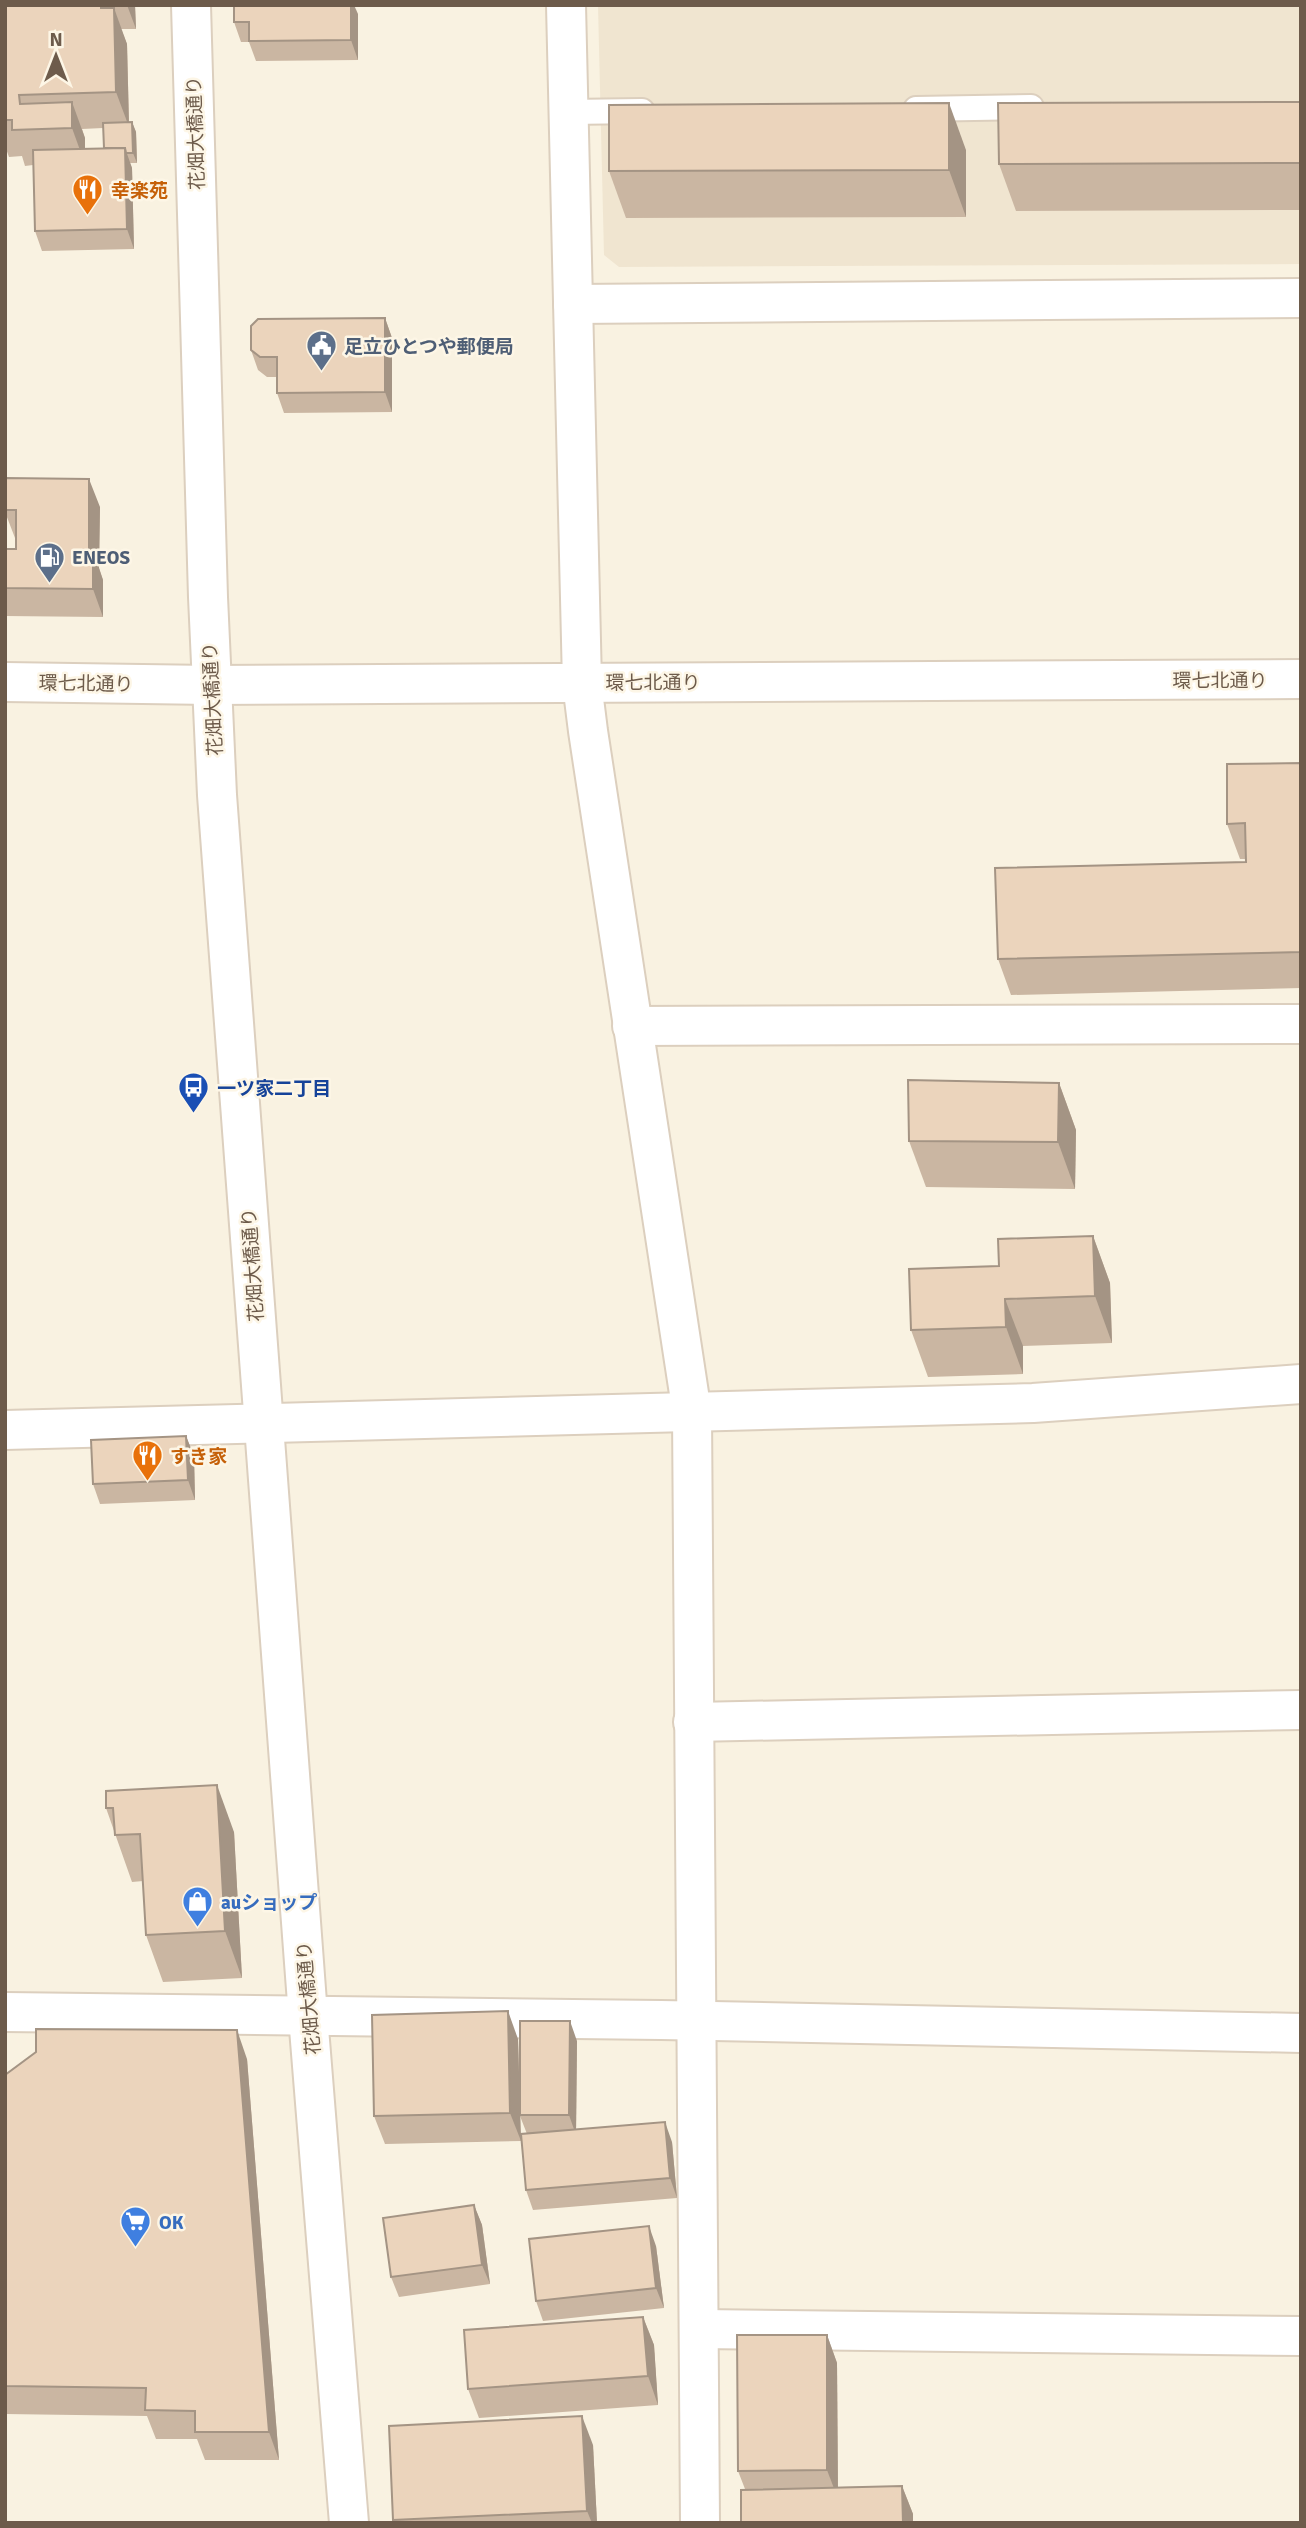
<svg xmlns="http://www.w3.org/2000/svg" width="1306" height="2528" font-family="Signika,'Noto Sans JP',sans-serif">
  <style>
    .residential { fill: #f0e5d0 }
    .lines { fill: none; stroke-linecap: round; stroke-linejoin: round }
    .service-casing { stroke: #dccfbe; stroke-width: 28 }
    .minor-casing { stroke: #dccfbe; stroke-width: 42 }
    .tertiary-casing { stroke: #dccfbe; stroke-width: 42 }
    .service { stroke: #fff; stroke-width: 24 }
    .minor { stroke: #fff; stroke-width: 38 }
    .tertiary { stroke: #fff; stroke-width: 38 }
    .wall { fill: #cab6a2; fill-rule: evenodd }
    .shaded-wall { fill: #a49484 }
    .building { fill: #ebd4bc; stroke: #a49484; stroke-width: 2 }
    .labels { text-anchor: middle; stroke-width: 5; stroke-linejoin: round; paint-order: stroke }
    .street-label { font-size: 19px; fill: #6d5b4b; stroke: #fdf6e6 }
    .food-label { font-size: 19px; font-weight: bold; fill: #c56008; stroke: #fdf6e6; text-anchor: start }
    .service-label { font-size: 19px; font-weight: bold; fill: #4e5e75; stroke: #fdf6e6; text-anchor: start }
    .transit-label { font-size: 19px; font-weight: bold; fill: #164399; stroke: #fdf6e6; text-anchor: start }
    .shop-label { font-size: 19px; font-weight: bold; fill: #366cbe; stroke: #fdf6e6; text-anchor: start }
  </style>
  <rect width="100%" height="100%" fill="#f9f2e1"/>
  <!-- residential -->
  <polygon class="residential" points="598,5 1301,5 1301,264 619,267 604,255"/>
  <g class="lines">
    <defs>
      <g id="service">
        <polyline points="916,109 1031,107"/>
        <polyline points="568,112 642,111"/>
      </g>
      <g id="minor">
        <polyline points="566,5 582,683 588,731 692,1413 700,2523"/>
        <polyline points="573,304 1301,298"/>
        <polyline points="632,1026 1301,1024"/>
        <polyline points="5,1430 1033,1403 1301,1384"/>
        <polyline points="693,1722 1301,1710"/>
        <polyline points="5,2012 661,2020 1301,2033"/>
        <polyline points="699,2329 1301,2336"/>
      </g>
      <g id="tertiary">
        <polyline points="191,5 208,597 217,795 308,2016 349,2523"/>
        <polyline points="5,682 211,685 1301,679"/>
      </g>
    </defs>
    <!-- service casing -->
    <use href="#service" class="service-casing"/>
    <!-- minor casing -->
    <use href="#minor" class="minor-casing"/>
    <!-- tertiary casing -->
    <use href="#tertiary" class="tertiary-casing"/>
    <!-- service -->
    <use href="#service" class="service"/>
    <!-- minor -->
    <use href="#minor" class="minor"/>
    <!-- tertiary -->
    <use href="#tertiary" class="tertiary"/>
  </g>
  <!-- wall -->
  <g class="wall">
    <path d="M 5,5 L 135,5 L 136,29 L 121,29 L 127,44 L 129,122 L 132,122 L 136,132 L 137,163 L 130,163 L 132,168 L 134,249 L 42,251 L 35,231 L 33,165 L 25,166 L 22,156 L 9,157 L 5,146 ZM 103,128 L 104,149 L 85,149 L 85,138 L 82,129 Z"/>
    <polygon points="358,14 358,60 256,61 249,42 241,42 234,22"/>
    <polygon points="1301,102 1301,210 1016,211 999,164"/>
    <polygon points="966,150 966,217 626,218 609,171"/>
    <polygon points="385,318 392,338 392,412 284,413 277,393 277,377 267,377 258,370 251,350"/>
    <polygon points="5,478 100,507 99,568 103,580 103,617 5,616 5,549 16,549 16,538 15,538 5,512"/>
    <polygon points="1301,763 1301,988 1011,995 998,959 1246,862 1246,859 1240,859 1227,824"/>
    <polygon points="1059,1083 1076,1130 1075,1189 926,1187 909,1141"/>
    <polygon points="1093,1236 1110,1283 1112,1343 1023,1346 1023,1374 928,1377 911,1330 999,1266"/>
    <polygon points="186,1436 194,1456 195,1500 100,1504 93,1484"/>
    <polygon points="106,1791 234,1832 242,1978 163,1982 146,1935 143,1881 132,1882 106,1808"/>
    <polygon points="518,2039 520,2100 577,2041 576,2130 672,2142 677,2198 533,2210 526,2190 527,2134 520,2116 521,2141 385,2144 374,2116"/>
    <polygon points="247,2059 279,2460 205,2460 197,2439 156,2439 147,2416 5,2414 5,2075"/>
    <polygon points="474,2205 482,2225 490,2284 399,2297 391,2277"/>
    <polygon points="656,2246 664,2308 543,2321 536,2301"/>
    <polygon points="643,2317 654,2345 658,2405 479,2418 468,2389"/>
    <polygon points="827,2335 837,2363 838,2487 902,2486 913,2514 913,2523 741,2523 745,2489 738,2471"/>
    <polygon points="593,2445 597,2523 394,2523 393,2520"/>
  </g>
  <!-- shaded-wall -->
  <g class="shaded-wall">
    <polygon points="127,5 135,5 136,29"/>
    <polygon points="351,5 354,5 358,14 358,60 351,40"/>
    <polygon points="114,8 127,44 129,127 116,92"/>
    <polygon points="72,102 85,138 85,164 72,128"/>
    <polygon points="949,103 966,150 966,217 949,170"/>
    <polygon points="132,122 136,132 137,163 133,153"/>
    <polygon points="125,148 132,168 134,249 127,229"/>
    <polygon points="385,318 392,338 392,412 385,392"/>
    <polygon points="89,479 100,507 99,568 103,580 103,617 93,589 89,552"/>
    <polygon points="1059,1083 1076,1130 1075,1189 1058,1142"/>
    <polygon points="1093,1236 1110,1283 1112,1343 1095,1296"/>
    <polygon points="1005,1299 1023,1346 1023,1374 1006,1327"/>
    <polygon points="186,1436 194,1456 195,1500 188,1480"/>
    <polygon points="217,1785 234,1832 242,1978 225,1931"/>
    <polygon points="508,2011 518,2039 521,2141 510,2113"/>
    <polygon points="570,2021 577,2041 576,2135 569,2115"/>
    <polygon points="237,2030 247,2059 279,2460 269,2432"/>
    <polygon points="665,2122 672,2142 677,2198 670,2178"/>
    <polygon points="474,2205 482,2225 490,2284 482,2265"/>
    <polygon points="649,2226 656,2246 664,2308 656,2288"/>
    <polygon points="643,2317 654,2345 658,2405 648,2376"/>
    <polygon points="827,2335 837,2363 838,2499 827,2470"/>
    <polygon points="582,2416 593,2445 597,2523 592,2523 587,2511"/>
    <polygon points="902,2486 913,2514 913,2523 903,2523"/>
  </g>
  <!-- building -->
  <g class="building">
    <polygon points="5,5 101,5 101,8 114,8 116,92 19,95 20,104 72,102 72,128 12,130 12,120 5,120"/>
    <polygon points="234,5 351,5 351,40 249,41 249,22 234,22"/>
    <polygon points="1301,102 1301,163 999,164 998,103"/>
    <polygon points="949,103 949,170 609,171 609,105"/>
    <polygon points="132,122 133,153 126,153 125,148 104,148 103,123"/>
    <polygon points="125,148 127,229 35,231 33,150"/>
    <polygon points="385,318 385,392 277,393 277,357 260,357 251,350 251,326 258,319"/>
    <polygon points="5,478 89,479 89,552 93,552 93,589 5,588 5,549 16,549 16,510 5,510"/>
    <polygon points="1301,763 1301,952 998,959 995,868 1246,862 1245,823 1227,824 1227,764"/>
    <polygon points="908,1080 1059,1083 1058,1142 909,1141"/>
    <polygon points="1093,1236 1095,1296 1005,1299 1006,1327 911,1330 909,1269 999,1266 998,1239"/>
    <polygon points="186,1436 188,1480 93,1484 91,1440"/>
    <polygon points="217,1785 225,1931 146,1935 140,1834 115,1835 113,1808 106,1808 106,1791"/>
    <polygon points="508,2011 510,2113 374,2116 372,2015"/>
    <polygon points="520,2021 570,2021 569,2115 520,2115"/>
    <polygon points="36,2029 237,2030 269,2432 195,2432 195,2411 145,2410 146,2388 5,2386 5,2075 36,2052"/>
    <polygon points="665,2122 670,2178 526,2190 521,2134"/>
    <polygon points="474,2205 482,2265 391,2277 383,2218"/>
    <polygon points="649,2226 656,2288 536,2301 529,2239"/>
    <polygon points="643,2317 648,2376 468,2389 464,2330"/>
    <polygon points="737,2335 827,2335 827,2470 738,2471"/>
    <polygon points="582,2416 587,2511 393,2520 389,2426"/>
    <polygon points="902,2486 903,2523 741,2523 741,2490"/>
  </g>
  <!-- icons -->
  <defs>
    <symbol id="restaurant-pin" viewBox="-11 -11 22 30"><path d="M0 17L-7.5 6A9.5 9.5 0 1 1 7.5 6Z" fill="#e8710a" stroke="#fdf6e6"/><path d="M-5-6h1v4h1v-4h1v4h1v-4h1v5L-1.5 .5V6h-2V.5L-5-1ZM5-6V6H3V1.5H1.5Q1.5-4 5-6Z" fill="#fff"/></symbol>
    <symbol id="civic-pin" viewBox="-11 -11 22 30"><path d="M0 17L-7.5 6A9.5 9.5 0 1 1 7.5 6Z" fill="#5c6f8a" stroke="#fdf6e6"/><path d="M-.6-6.5H3V-4.5H.6V-3L4-1V1h2V6H-6V1h2V-1L-.6-3ZM-1.2 2.5V6h2.4V2.5Z" fill="#fff"/></symbol>
    <symbol id="fuel-pin" viewBox="-11 -11 22 30"><path d="M0 17L-7.5 6A9.5 9.5 0 1 1 7.5 6Z" fill="#5c6f8a" stroke="#fdf6e6"/><path d="M-5.5-6h7V0h2V4h1.3V-2.5L3-4.5l.8-.8L6-3V5H2.5V1h-1V6h-7ZM-4.2-4.7v3.2H.2V-4.7Z" fill="#fff"/></symbol>
    <symbol id="bus-pin" viewBox="-11 -11 22 30"><path d="M0 17L-7.5 6A9.5 9.5 0 1 1 7.5 6Z" fill="#1a4fb4" stroke="#fdf6e6"/><path d="M-5-6H5V4H4V6H2V4H-2V6H-4V4H-5ZM-3.5-4V0h7V-4ZM-3.5 1.2v1.5H-2V1.2ZM2 1.2v1.5H3.5V1.2Z" fill="#fff"/></symbol>
    <symbol id="shop-pin" viewBox="-11 -11 22 30"><path d="M0 17L-7.5 6A9.5 9.5 0 1 1 7.5 6Z" fill="#3f7fe0" stroke="#fdf6e6"/><path d="M-5-2.5h2.3a2.7 3.5 0 0 1 5.4 0H5L5.5 6h-11ZM-1.5-2.5h3a1.5 2.3 0 0 0-3 0Z" fill="#fff"/></symbol>
    <symbol id="supermarket-pin" viewBox="-11 -11 22 30"><path d="M0 17L-7.5 6A9.5 9.5 0 1 1 7.5 6Z" fill="#3f7fe0" stroke="#fdf6e6"/><path d="M-6-5.5h2.5l.6 2H6L4.5 2H-2.5L-4.4-4H-6ZM-1.5 3.2a1.3 1.3 0 1 0 .1 0ZM3 3.2a1.3 1.3 0 1 0 .1 0Z" fill="#fff"/></symbol>
  </defs>
  <g fill-rule="evenodd">
    <use href="#restaurant-pin" x="70" y="172" width="35" height="47"/>
    <use href="#civic-pin" x="304" y="328" width="35" height="47"/>
    <use href="#fuel-pin" x="32" y="540" width="35" height="47"/>
    <use href="#bus-pin" x="176" y="1070" width="35" height="47"/>
    <use href="#restaurant-pin" x="130" y="1438" width="35" height="47"/>
    <use href="#shop-pin" x="180" y="1884" width="35" height="47"/>
    <use href="#supermarket-pin" x="118" y="2204" width="35" height="47"/>
  </g>
  <g class="labels">
    <!-- street labels -->
    <g class="street-label">
      <text transform="translate(195 133) rotate(-92)" y="7">花畑大橋通り</text>
      <text x="1220" y="687">環七北通り</text>
      <text x="653" y="689">環七北通り</text>
      <text transform="translate(86 683) rotate(1)" y="7">環七北通り</text>
      <text transform="translate(212 699) rotate(-93)" y="7">花畑大橋通り</text>
      <text transform="translate(252 1265) rotate(-94)" y="7">花畑大橋通り</text>
      <text transform="translate(308 1998) rotate(-95)" y="7">花畑大橋通り</text>
    </g>
    <!-- food labels -->
    <g class="food-label">
      <text x="111" y="197">幸楽苑</text>
      <text x="170" y="1463">すき家</text>
    </g>
    <!-- service labels -->
    <g class="service-label">
      <text x="344" y="353">足立ひとつや郵便局</text>
      <text x="72" y="564">ENEOS</text>
    </g>
    <!-- transit labels -->
    <g class="transit-label">
      <text x="217" y="1095">一ツ家二丁目</text>
    </g>
    <!-- shop labels -->
    <g class="shop-label">
      <text x="221" y="1909">auショップ</text>
      <text x="159" y="2229">OK</text>
    </g>
  </g>
  <!-- border -->
  <rect width="1306" height="2528" fill="none" stroke="#6d5b4b" stroke-width="14"/>
  <!-- north arrow -->
  <g transform="translate(56 56)" stroke="#fdf6e6" stroke-width="5" paint-order="stroke">
  <path d="M0-5L12 26L0 18L-12 26Z" fill="#6d5b4b"/>
  <text y="-10" font-size="19" font-weight="bold" text-anchor="middle" fill="#6d5b4b">N</text>
  </g>
</svg>
